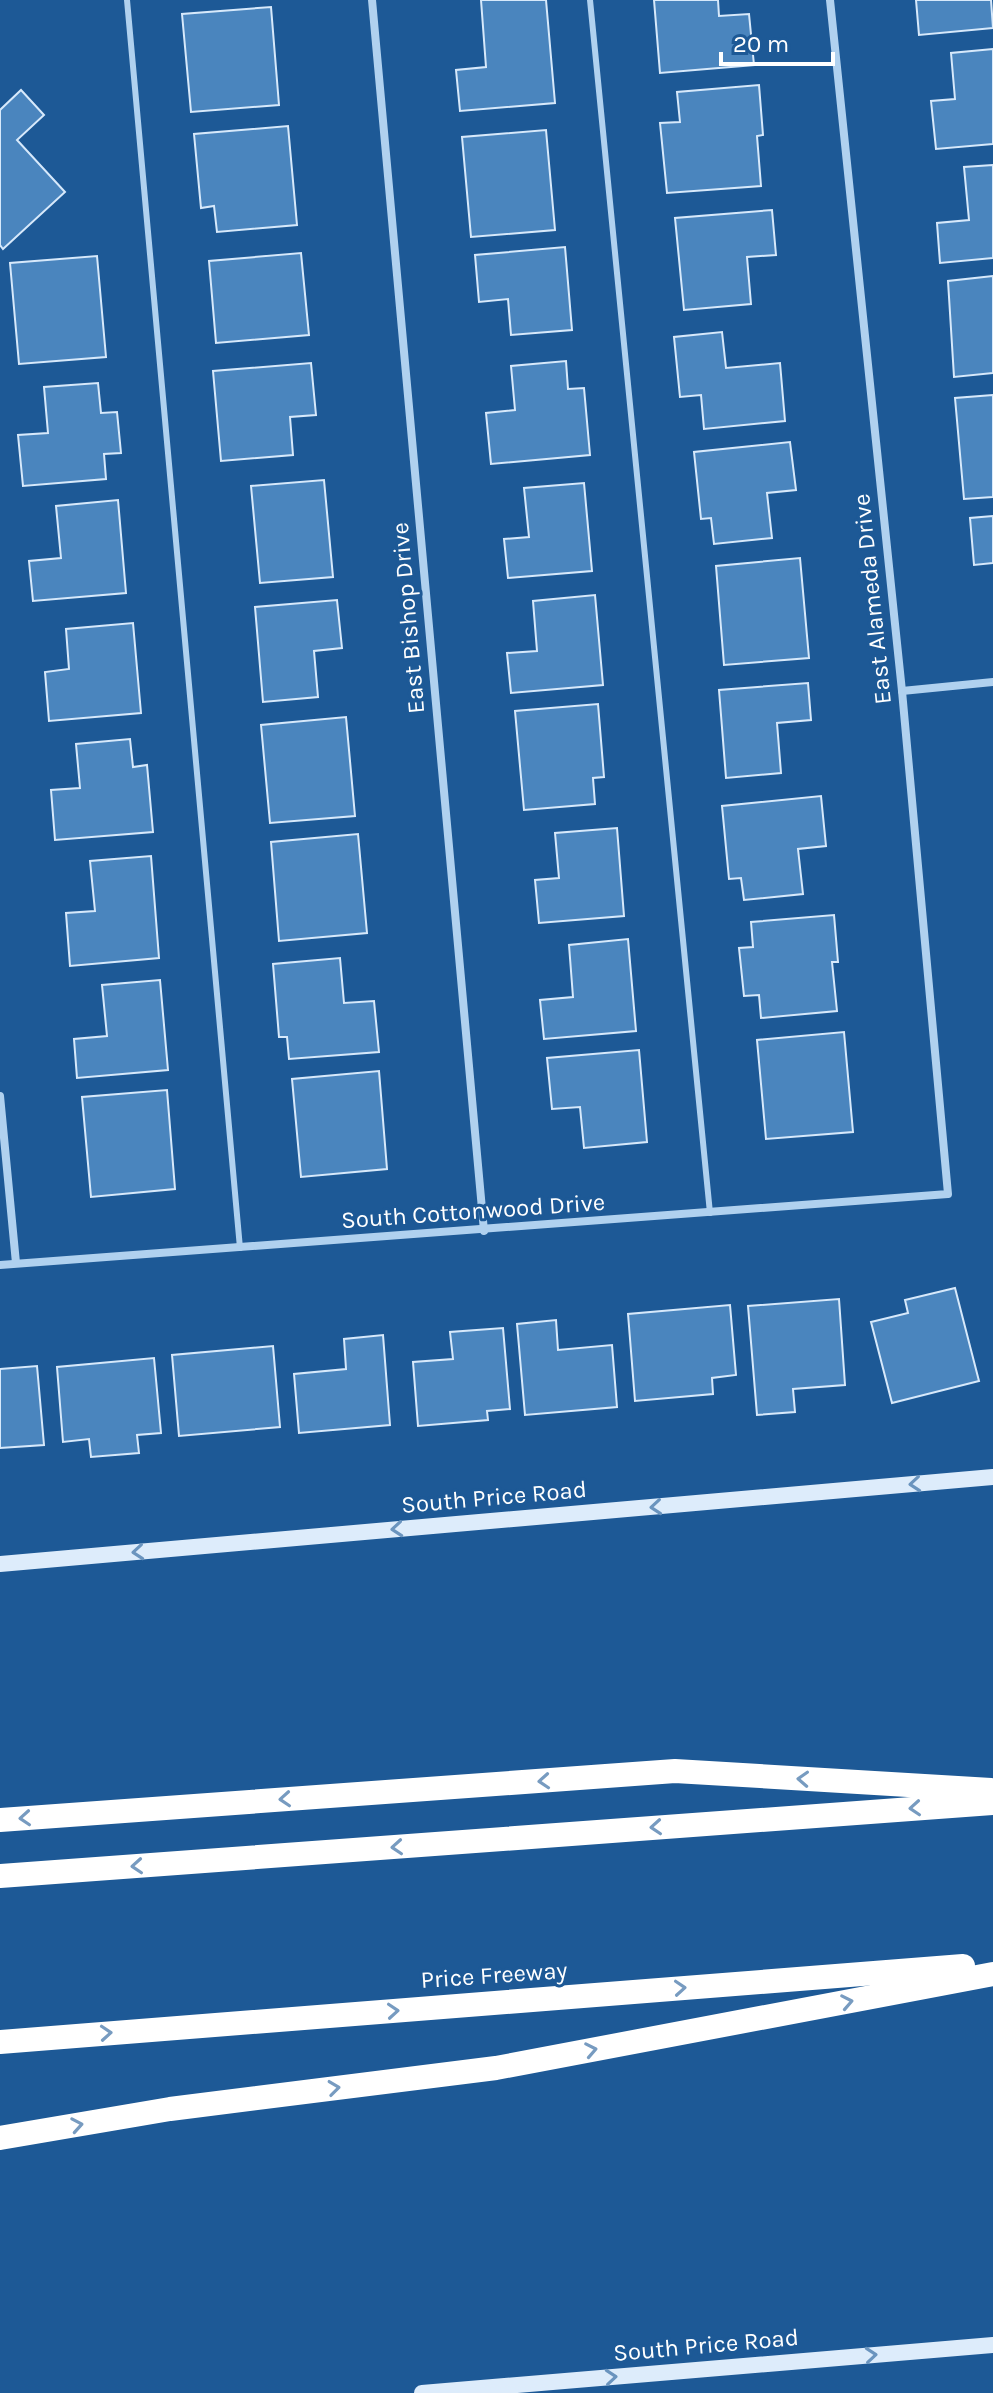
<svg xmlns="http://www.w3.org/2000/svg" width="993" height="2393" font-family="Karla,sans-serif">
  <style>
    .building { fill: #4a85be; stroke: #d7e9fb; stroke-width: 2 }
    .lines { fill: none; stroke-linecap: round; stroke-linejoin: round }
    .lane { stroke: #b0d1ef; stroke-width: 6 }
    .street { stroke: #b0d1ef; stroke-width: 8 }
    .secondary { stroke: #ddecfb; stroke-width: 16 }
    .highway { stroke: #fff; stroke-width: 24 }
    .oneway { stroke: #6a94be }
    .oneway2 { stroke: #779bc0 }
    .labels { text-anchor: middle; stroke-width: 6; stroke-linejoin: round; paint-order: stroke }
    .street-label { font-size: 24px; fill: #fff; stroke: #1d5996 }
  </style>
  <rect width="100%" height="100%" fill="#1d5996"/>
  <!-- building -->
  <g class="building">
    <polygon points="481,0 546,0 555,103 460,111 456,70 486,67"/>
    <polygon points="654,0 718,0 719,16 749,14 754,65 660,73"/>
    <polygon points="916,0 991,0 993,28 919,35"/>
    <polygon points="271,7 279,105 191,112 182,14"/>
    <polygon points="993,49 993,144 936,149 931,101 955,99 951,53"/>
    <polygon points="759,85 763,135 757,136 761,186 667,193 660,123 680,122 677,92"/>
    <polygon points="21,90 44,115 17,140 65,192 3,249 0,245 0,110"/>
    <polygon points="288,126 297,225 217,232 214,206 201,208 194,134"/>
    <polygon points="546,130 555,230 471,237 462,137"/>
    <polygon points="993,165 993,258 940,263 937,223 969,220 964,167"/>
    <polygon points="772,210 776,255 747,257 751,304 684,310 675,218"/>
    <polygon points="565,247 572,330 511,335 508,299 479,302 475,255"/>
    <polygon points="301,253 309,335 216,343 209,261"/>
    <polygon points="97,256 106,357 19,364 10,263"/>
    <polygon points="993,276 993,373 954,377 948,281"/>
    <polygon points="722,332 726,368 780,363 785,421 704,429 701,395 680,397 674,337"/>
    <polygon points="566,361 568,389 584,388 590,455 491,464 486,413 515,410 511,366"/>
    <polygon points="311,363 316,415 290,417 293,455 221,461 213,371"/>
    <polygon points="98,383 101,413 117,412 121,453 104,454 106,479 23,486 18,435 48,433 44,387"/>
    <polygon points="993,395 993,497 964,499 955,398"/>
    <polygon points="790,442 796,490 767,493 772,538 714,544 711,518 701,519 694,452"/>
    <polygon points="324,480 333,577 260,583 251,486"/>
    <polygon points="584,483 592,571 508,578 504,539 529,537 524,488"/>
    <polygon points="118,500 126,593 33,601 29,561 61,558 56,506"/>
    <polygon points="993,516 993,563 974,565 970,518"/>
    <polygon points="800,558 809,658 724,665 716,566"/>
    <polygon points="595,595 603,685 511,693 507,653 537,651 533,601"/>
    <polygon points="337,600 342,648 314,651 318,697 263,702 255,607"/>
    <polygon points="133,623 141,713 49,721 45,672 69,669 66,629"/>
    <polygon points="808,683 811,720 777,723 781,773 726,778 719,690"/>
    <polygon points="598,704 604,777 593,778 595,804 524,810 515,711"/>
    <polygon points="346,717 355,816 270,823 261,725"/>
    <polygon points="130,739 133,767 147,765 153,832 55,840 51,790 80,788 76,744"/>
    <polygon points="821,796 826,846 798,849 803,894 744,900 741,878 729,879 722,806"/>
    <polygon points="617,828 624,916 539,923 535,880 559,878 555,833"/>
    <polygon points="358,834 367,933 279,941 271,842"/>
    <polygon points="151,856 159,958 70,966 66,913 95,911 90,861"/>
    <polygon points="834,915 838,962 832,962 837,1011 761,1018 759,995 744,996 739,948 753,947 751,922"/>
    <polygon points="628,939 636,1031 544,1039 540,1000 573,997 569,945"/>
    <polygon points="340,958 344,1003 374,1001 379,1052 289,1059 287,1037 279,1037 273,964"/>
    <polygon points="160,980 168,1070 77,1078 74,1039 107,1036 102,985"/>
    <polygon points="844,1032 853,1132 766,1139 757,1040"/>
    <polygon points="639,1050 647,1142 584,1148 580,1107 552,1109 547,1058"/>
    <polygon points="379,1071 387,1169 301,1177 292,1079"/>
    <polygon points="167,1090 175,1189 91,1197 82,1097"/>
    <polygon points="955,1288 979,1381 892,1403 871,1322 908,1313 905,1300"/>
    <polygon points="839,1299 845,1385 793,1389 795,1412 757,1415 748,1306"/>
    <polygon points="730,1305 736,1375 712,1378 713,1394 635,1401 628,1314"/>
    <polygon points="556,1320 558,1350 612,1345 617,1407 525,1415 517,1324"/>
    <polygon points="503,1328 510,1409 487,1411 488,1420 418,1426 413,1362 453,1359 450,1332"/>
    <polygon points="383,1335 390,1425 299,1433 294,1374 346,1369 344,1339"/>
    <polygon points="273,1346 280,1427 179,1436 172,1355"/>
    <polygon points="154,1358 161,1433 137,1435 139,1453 91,1457 89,1439 63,1442 57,1367"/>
    <polygon points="37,1366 44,1445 0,1448 0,1369"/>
  </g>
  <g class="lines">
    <!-- lane -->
    <g class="lane">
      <polyline points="127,0 240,1248"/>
      <polyline points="590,0 710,1213"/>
    </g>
    <!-- street -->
    <g class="street">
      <polyline points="372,0 484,1231"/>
      <polyline points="902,691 993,682"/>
      <polyline points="0,1096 16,1263"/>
      <polyline points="0,1265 948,1194 902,691 830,0"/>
    </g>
    <!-- secondary -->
    <g class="secondary">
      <polyline points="0,1564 993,1477"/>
      <polyline points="422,2393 993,2345"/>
    </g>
    <!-- highway -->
    <g class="highway">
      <polyline points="0,1820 675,1771 991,1790"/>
      <polyline points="0,1876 993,1803"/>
      <polyline points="0,2042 963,1966"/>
      <polyline points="0,2138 170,2109 496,2068 993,1974"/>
    </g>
  </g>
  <!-- one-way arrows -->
  <defs><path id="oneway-chevron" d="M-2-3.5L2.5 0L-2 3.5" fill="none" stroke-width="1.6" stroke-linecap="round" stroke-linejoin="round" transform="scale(2)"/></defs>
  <g class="oneway">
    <use href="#oneway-chevron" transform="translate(915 1484) rotate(175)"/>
    <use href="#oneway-chevron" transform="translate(656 1507) rotate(175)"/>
    <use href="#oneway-chevron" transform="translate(397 1529) rotate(175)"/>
    <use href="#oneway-chevron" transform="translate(138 1552) rotate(175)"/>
    <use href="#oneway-chevron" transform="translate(871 2355) rotate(-5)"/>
    <use href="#oneway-chevron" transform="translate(611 2377) rotate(-5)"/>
  </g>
  <g class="oneway2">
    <use href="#oneway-chevron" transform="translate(803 1779) rotate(-177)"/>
    <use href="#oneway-chevron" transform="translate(544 1781) rotate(176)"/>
    <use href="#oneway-chevron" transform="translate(285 1799) rotate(176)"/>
    <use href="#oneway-chevron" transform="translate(915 1808) rotate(176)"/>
    <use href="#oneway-chevron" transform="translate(25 1818) rotate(176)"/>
    <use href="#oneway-chevron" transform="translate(656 1827) rotate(176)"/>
    <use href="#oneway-chevron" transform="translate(397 1847) rotate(176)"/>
    <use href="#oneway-chevron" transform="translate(137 1866) rotate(176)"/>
    <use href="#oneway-chevron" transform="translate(680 1988) rotate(-4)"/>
    <use href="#oneway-chevron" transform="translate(847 2002) rotate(-11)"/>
    <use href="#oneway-chevron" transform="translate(393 2011) rotate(-4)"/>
    <use href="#oneway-chevron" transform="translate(106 2033) rotate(-4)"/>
    <use href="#oneway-chevron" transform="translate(591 2050) rotate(-11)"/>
    <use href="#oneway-chevron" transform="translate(334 2088) rotate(-7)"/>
    <use href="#oneway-chevron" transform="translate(77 2125) rotate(-10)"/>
  </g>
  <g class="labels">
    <!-- street labels -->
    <g class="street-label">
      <text transform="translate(872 599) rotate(-96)" y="8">East Alameda Drive</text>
      <text transform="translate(408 618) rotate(-95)" y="8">East Bishop Drive</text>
      <text transform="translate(473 1211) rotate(-4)" y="8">South Cottonwood Drive</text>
      <text transform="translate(494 1497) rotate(-5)" y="8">South Price Road</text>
      <text transform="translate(494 1975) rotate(-4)" y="8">Price Freeway</text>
      <text transform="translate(706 2345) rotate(-5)" y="8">South Price Road</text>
    </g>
  </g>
  <!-- scale -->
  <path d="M721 52v12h112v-12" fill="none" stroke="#ffffff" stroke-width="4"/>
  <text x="733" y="52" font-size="24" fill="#ffffff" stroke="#1d5996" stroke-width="6" paint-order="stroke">20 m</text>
</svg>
